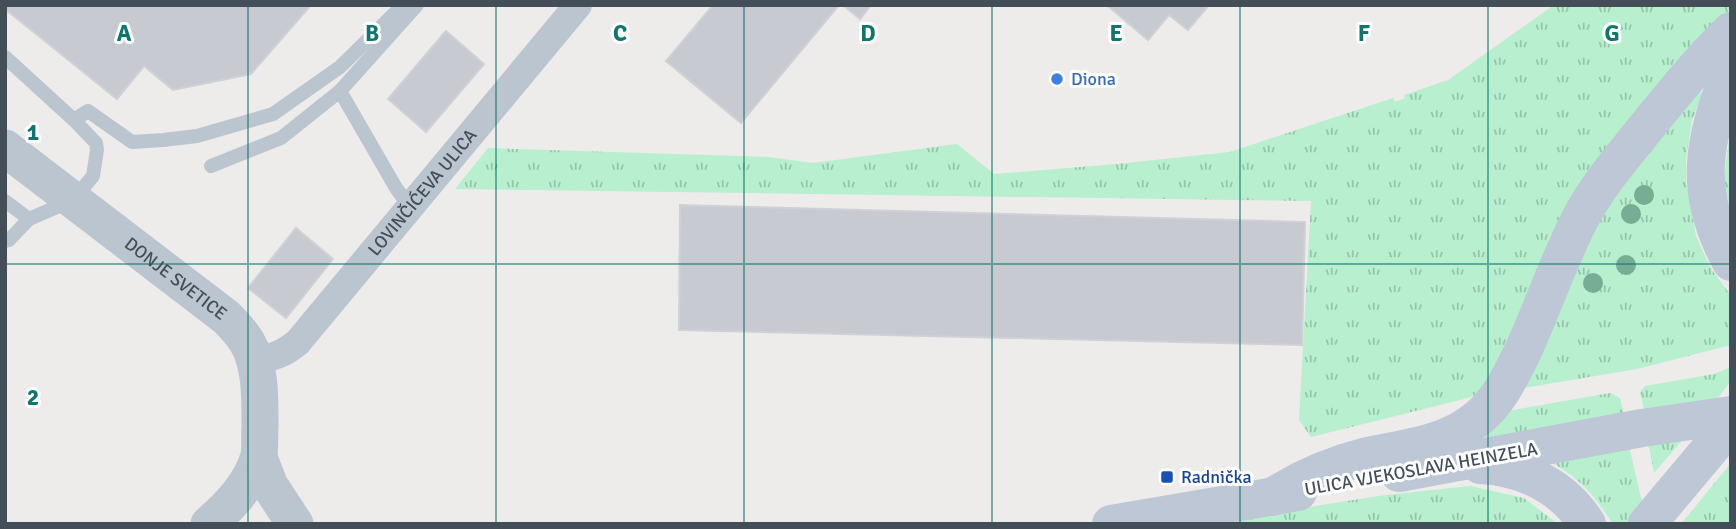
<svg xmlns="http://www.w3.org/2000/svg" width="1736" height="529" font-family="Signika,sans-serif">
  <style>
    .grass { fill: url(#grass-tufts) }
    .building { fill: #c8cad1; stroke: #cfd1d7; stroke-width: 2 }
    .lines { fill: none; stroke-linecap: round; stroke-linejoin: round }
    .service { stroke: #bbc5cf; stroke-width: 14 }
    .minor { stroke: #bbc5cf; stroke-width: 28 }
    .tertiary { stroke: #bbc5cf; stroke-width: 37 }
    .secondary { stroke: #bdc7d6; stroke-width: 38 }
    .tree { fill: #76ad94 }
    .grid { fill: none; stroke: #0f766e; stroke-width: 2; stroke-opacity: 0.55 }
    .shop-dot { fill: #3f7fe0; stroke: #fff; stroke-width: 2.5 }
    .transit-dot { fill: #1a4fb4; stroke: #fff; stroke-width: 2.5 }
    .labels { text-anchor: middle; stroke-width: 6; stroke-linejoin: round; paint-order: stroke }
    .shop-label { font-size: 18px; fill: #366cbe; stroke: #fff; text-anchor: start }
    .street-label { font-size: 18px; fill: #434e59; stroke: #fff }
    .transit-label { font-size: 18px; fill: #164399; stroke: #fff; text-anchor: start }
    .grid-label { font-size: 23px; text-anchor: middle; font-weight: bold; fill: #0f766e; stroke: #fff; stroke-width: 6; stroke-linejoin: round; paint-order: stroke }
  </style>
  <defs>
    <pattern id="grass-tufts" width="24" height="20" patternUnits="userSpaceOnUse" patternTransform="scale(1.75)"><rect width="24" height="20" fill="#b7efcf"/><path d="M3 7l-1-3M5 7V3M7 7l1-3M15 17l-1-3M17 17v-4M19 17l1-3" fill="none" stroke="#96c4ab"/></pattern>
  </defs>
  <rect width="100%" height="100%" fill="#eeebeb"/>
  <!-- grass -->
  <g class="grass">
    <polygon points="1554,5 1731,5 1731,8 1599,170 1484,394 1311,437 1299,420 1311,201 455,189 488,148 769,157 813,163 957,144 994,174 1116,164 1230,152 1393,98 1395,102 1405,98 1404,95 1448,80"/>
    <polygon points="1699,90 1701,91 1702,95 1692,120 1686,159 1686,180 1696,236 1710,267 1731,296 1731,345 1637,369 1518,389 1607,201"/>
    <polygon points="1731,129 1731,212 1724,186 1726,161"/>
    <polygon points="1731,367 1731,381 1714,403 1645,414 1640,392 1645,386 1714,374"/>
    <polygon points="1610,393 1620,398 1625,418 1481,443 1475,436 1507,411"/>
    <polygon points="1685,437 1654,473 1648,443"/>
    <path d="M 1629,446 L 1647,524 L 1613,524 C 1594,495 1582,480 1552,463 Z"/>
    <polygon points="1731,463 1731,524 1681,524"/>
    <polygon points="1470,486 1524,498 1558,524 1198,524 1386,495"/>
  </g>
  <!-- building -->
  <g class="building">
    <polygon points="5,5 311,5 251,74 173,90 144,66 117,99 5,9"/>
    <polygon points="713,5 839,5 741,123 666,61"/>
    <polygon points="843,5 871,5 860,19"/>
    <polygon points="1107,5 1209,5 1188,30 1169,15 1148,40"/>
    <polygon points="446,31 484,64 426,132 388,99"/>
    <polygon points="680,205 1305,222 1302,345 679,330"/>
    <polygon points="296,228 333,259 286,318 248,288"/>
  </g>
  <g class="lines">
    <!-- service -->
    <g class="service">
      <polyline points="5,57 74,120 96,143 97,150 93,176 73,200 29,219 9,240 5,241"/>
      <polyline points="74,120 88,111 132,142 163,140 197,136 273,114 340,67 403,5"/>
      <polyline points="211,166 281,138 340,91"/>
      <polyline points="5,201 29,219"/>
      <polyline points="410,207 396,188 340,91 417,5"/>
    </g>
    <!-- minor -->
    <path class="minor" id="s1" d="M 254,360 C 272,358 284,354 298,342 L 578,5"/>
    <!-- tertiary -->
    <g class="tertiary">
      <path id="s2" d="M 5,148 L 226,317 C 234,325 241,332 247,342 C 261,366 260,400 260,427 C 259,437 261,450 258,459 C 250,485 229,507 209,524"/>
      <polyline points="259,458 270,486 295,524"/>
    </g>
    <!-- secondary -->
    <g class="secondary">
      <path d="M 1731,68 C 1703,141 1692,191 1731,262"/>
      <path d="M 1480,465 C 1524,467 1564,487 1587,524"/>
      <polyline points="1399,473 1642,428 1731,415"/>
      <path d="M 1272,497 C 1302,478 1329,466 1364,457 C 1402,448 1447,445 1478,418 C 1499,401 1510,377 1522,353 C 1543,308 1558,261 1581,217 C 1597,187 1619,161 1640,135 C 1669,99 1698,63 1731,31"/>
      <polyline points="1111,524 1298,492"/>
      <polyline points="1647,524 1731,424"/>
    </g>
  </g>
  <!-- trees -->
  <g class="tree">
    <circle cx="1644" cy="195" r="10"/>
    <circle cx="1631" cy="214" r="10"/>
    <circle cx="1626" cy="265" r="10"/>
    <circle cx="1593" cy="283" r="10"/>
  </g>
  <!-- grid -->
  <path class="grid" d="M 248,5 L 248,524M 496,5 L 496,524M 744,5 L 744,524M 992,5 L 992,524M 1240,5 L 1240,524M 1488,5 L 1488,524M 5,264 L 1731,264"/>
  <!-- markers -->
  <circle class="shop-dot" cx="1057" cy="79" r="7"/>
  <rect class="transit-dot" x="1160" y="470" width="14" height="14" rx="3.5"/>
  <g class="labels">
    <!-- shop labels -->
    <g class="shop-label">
      <text x="1071" y="85">Diona</text>
    </g>
    <!-- street labels -->
    <g class="street-label">
      <text dy="6" stroke="none"><textPath href="#s1" startOffset="243">LOVINČIĆEVA ULICA</textPath></text>
      <text dy="6" stroke="none"><textPath href="#s2" startOffset="215">DONJE SVETICE</textPath></text>
      <text transform="translate(1421 469) rotate(-10)" y="6">ULICA VJEKOSLAVA HEINZELA</text>
    </g>
    <!-- transit labels -->
    <g class="transit-label">
      <text x="1181" y="483">Radnička</text>
    </g>
  </g>
  <g class="grid-label">
    <text x="124" y="41">A</text>
    <text x="372" y="41">B</text>
    <text x="620" y="41">C</text>
    <text x="868" y="41">D</text>
    <text x="1116" y="41">E</text>
    <text x="1364" y="41">F</text>
    <text x="1612" y="41">G</text>
    <text x="33" y="140">1</text>
    <text x="33" y="405">2</text>
  </g>
  <!-- border -->
  <rect width="1736" height="529" fill="none" stroke="#434e59" stroke-width="14"/>
</svg>
